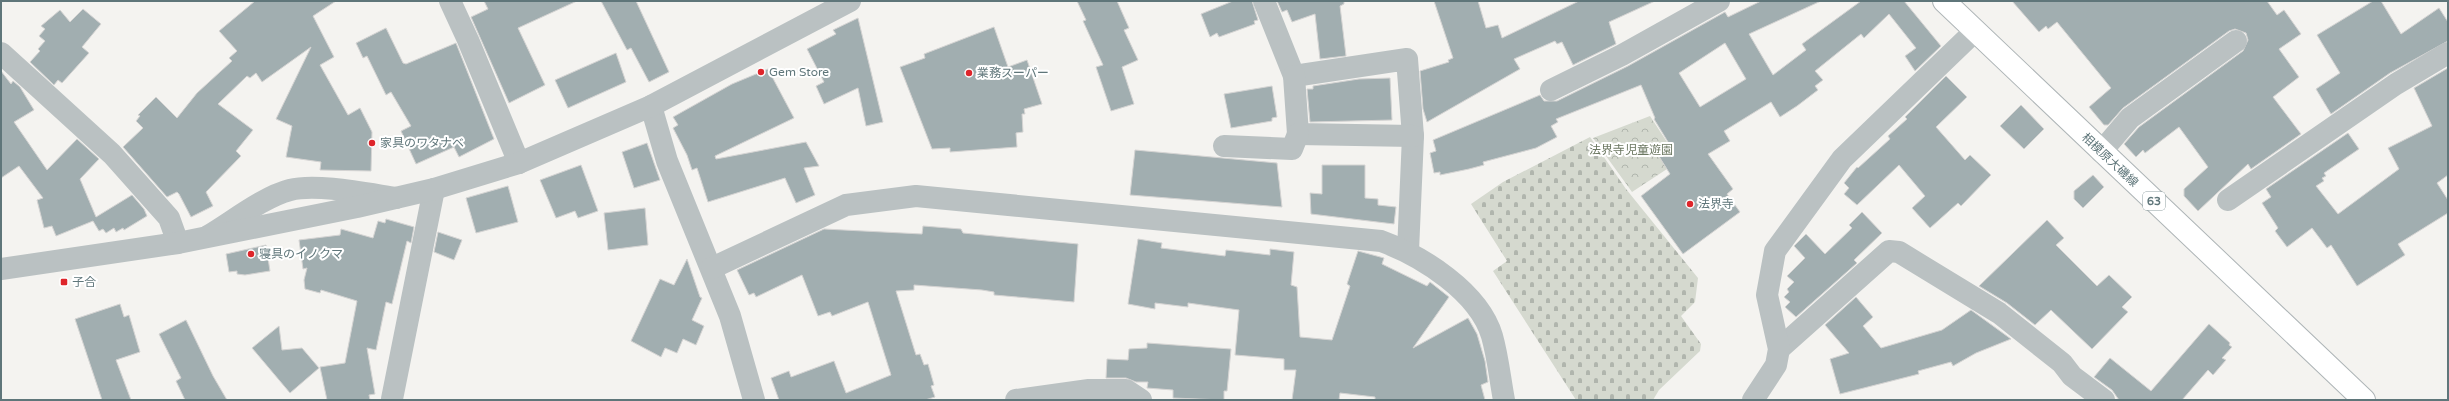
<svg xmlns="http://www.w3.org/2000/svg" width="2449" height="401" font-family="'Varela Round','Noto Sans JP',sans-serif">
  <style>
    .forest { fill: url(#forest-crowns) }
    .cemetery { fill: url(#cemetery-stones) }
    .building { fill: #a1aeb0; stroke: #d5d4d3; fill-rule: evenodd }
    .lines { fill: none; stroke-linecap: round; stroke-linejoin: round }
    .primary-casing { stroke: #aeb5b7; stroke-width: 24 }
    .minor { stroke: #bac1c2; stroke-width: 22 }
    .tertiary { stroke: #bac1c2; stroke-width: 22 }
    .primary { stroke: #fff; stroke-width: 22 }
    .poi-dot { fill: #de252b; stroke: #fff; stroke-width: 1.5 }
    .labels { text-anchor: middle; stroke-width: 4; stroke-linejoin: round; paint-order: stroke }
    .shield { fill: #fff; stroke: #8f9fa2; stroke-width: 1 }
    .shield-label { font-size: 11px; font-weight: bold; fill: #5f767a }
    .poi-label { font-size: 12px; fill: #5f767a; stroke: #fff; text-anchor: start }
    .park-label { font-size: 12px; fill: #6c7862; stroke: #fff }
    .street-label { font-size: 12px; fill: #5f767a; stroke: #fff }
  </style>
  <defs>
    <pattern id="forest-crowns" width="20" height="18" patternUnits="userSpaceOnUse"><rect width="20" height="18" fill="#d5d9cf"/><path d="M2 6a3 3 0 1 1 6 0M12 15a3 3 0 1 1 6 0" fill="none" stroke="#b0b5ad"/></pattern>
    <pattern id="cemetery-stones" width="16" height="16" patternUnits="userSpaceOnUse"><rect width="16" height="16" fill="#d5d9cf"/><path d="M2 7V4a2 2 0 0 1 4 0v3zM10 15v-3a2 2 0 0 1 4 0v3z" fill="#b0b5ad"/></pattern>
  </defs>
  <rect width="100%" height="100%" fill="#f4f3f0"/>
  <!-- forest -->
  <polygon class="forest" points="1650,116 1667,142 1655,150 1667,169 1632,192 1593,138"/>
  <!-- cemetery -->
  <polygon class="cemetery" points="1590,137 1626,189 1698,278 1695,302 1681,316 1701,344 1700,351 1659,390 1653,400 1576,400 1493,271 1507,261 1471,204 1503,182"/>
  <!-- building -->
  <g class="building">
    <polygon points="255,1 336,1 313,16 334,57 320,65 348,115 360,108 372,132 371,171 320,170 321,162 286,157 292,126 276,119 311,47 262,82 256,73 250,78 247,76 218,104 253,130 236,151 241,156 206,192 213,206 191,217 179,194 177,192 167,197 123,147 143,128 136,121 140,116 138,115 156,97 177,118 197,93 232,61 229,58 237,51 219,31"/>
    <polygon points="484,1 577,1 518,28 545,85 509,103 471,17 488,9"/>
    <polygon points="601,1 636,1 669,72 649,82 631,48 627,50"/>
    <polygon points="1077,1 1117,1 1129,28 1124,30 1138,60 1122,67 1134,104 1111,111 1096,67 1103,65 1083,21 1086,20"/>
    <polygon points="1233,1 1252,1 1258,20 1254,21 1255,24 1219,37 1217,33 1210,37 1201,14"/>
    <polygon points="1277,1 1344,1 1344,4 1340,6 1346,56 1320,59 1315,14 1292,22 1287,10 1282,12"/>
    <polygon points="1434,1 1478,1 1486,28 1498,25 1502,38 1579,1 1655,1 1609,22 1616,44 1573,65 1562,42 1557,44 1555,41 1514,59 1520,69 1427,122 1423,109 1420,71 1449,62 1448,60 1453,58"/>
    <path d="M 1761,1 L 1821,1 L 1749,34 L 1773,75 L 1806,50 L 1802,44 L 1861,1 L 1904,1 L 1941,46 L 1915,71 L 1905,56 L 1916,48 L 1889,14 L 1864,38 L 1861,34 L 1815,71 L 1823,80 L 1815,86 L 1818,90 L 1797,106 L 1780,117 L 1771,102 L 1724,131 L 1730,141 L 1708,154 L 1733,189 L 1727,194 L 1740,212 L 1683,254 L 1641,196 L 1670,174 L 1655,150 L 1668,142 L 1654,119 L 1655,118 L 1641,85 L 1556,119 L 1558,122 L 1551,126 L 1557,137 L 1536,148 L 1483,162 L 1484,165 L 1469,169 L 1440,175 L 1440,172 L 1434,173 L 1430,153 L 1436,151 L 1433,140 L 1540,95 L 1544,101 L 1557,101 L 1628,66 L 1725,12 L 1728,17 ZM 1725,43 L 1746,79 L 1700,107 L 1679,73 Z"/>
    <polygon points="2012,1 2267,1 2277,15 2284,10 2301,34 2279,49 2299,77 2273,97 2301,134 2251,169 2248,164 2198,211 2184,196 2184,189 2208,167 2179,127 2145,153 2143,150 2136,157 2124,144 2139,127 2243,51 2248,40 2246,33 2235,29 2229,31 2123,108 2108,125 2104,125 2089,107 2111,88 2057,22 2048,29 2046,26 2039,32"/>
    <polygon points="2373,1 2381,1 2401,34 2439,8 2448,22 2448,41 2390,73 2331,114 2316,89 2340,73 2317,35"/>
    <polygon points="83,9 101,24 82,47 89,53 62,83 58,80 54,85 30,62 40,51 38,49 45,41 39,36 45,29 41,26 60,10 70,22"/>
    <polygon points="858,18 883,122 866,126 858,88 824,104 816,86 824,82 807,49 836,34 833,30"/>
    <polygon points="994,27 1008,67 1027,60 1042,104 1024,109 1025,114 1022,114 1023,132 1016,133 1017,147 950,152 950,148 932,149 900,67 925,58 924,54"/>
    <polygon points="386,28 403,63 406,64 456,43 494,139 459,157 454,147 416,164 401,131 411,126 391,92 386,95 367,56 363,58 356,43"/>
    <polygon points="616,53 626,82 568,108 555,80"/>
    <polygon points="2448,68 2448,175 2437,183 2448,200 2448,213 2398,244 2405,255 2357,286 2331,245 2327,248 2312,228 2287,247 2275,231 2278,228 2262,203 2271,197 2266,189 2348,133 2359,149 2324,173 2326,176 2322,178 2324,181 2316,186 2338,214 2399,169 2388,148 2432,126 2414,88"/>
    <polygon points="768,69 794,118 715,156 716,159 806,142 819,166 804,168 815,195 796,203 785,178 708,202 697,168 692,170 687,155 673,128 678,125 673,117 732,84"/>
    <polygon points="1,71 11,84 13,81 20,87 34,110 14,122 47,170 77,139 99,159 80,179 96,217 132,195 144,209 147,216 124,230 123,228 116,232 114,228 106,233 103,229 99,231 93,221 56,236 52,226 44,228 37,200 43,198 19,166 1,178"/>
    <polygon points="1946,76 1967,97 1936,127 1965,160 1970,155 1991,175 1961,206 1958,203 1930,228 1912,208 1925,196 1899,165 1857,205 1844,194 1849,188 1844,183 1857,167 1858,168 1890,139 1888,136 1907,119 1905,117"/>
    <polygon points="1390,78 1392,120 1310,122 1307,89 1313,89 1313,86 1359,79"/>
    <polygon points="1272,86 1277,117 1272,118 1272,121 1231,128 1224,94"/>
    <polygon points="2021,105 2044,129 2024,149 2000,126"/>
    <polygon points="647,143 660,180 634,188 622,152"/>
    <polygon points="1135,150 1277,163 1282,207 1130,195"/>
    <polygon points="581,165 598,211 578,218 575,211 556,218 540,180"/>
    <polygon points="1322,165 1365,165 1365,198 1378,199 1378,205 1396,207 1394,224 1311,214 1310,193 1322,194"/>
    <polygon points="2093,175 2104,187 2083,208 2074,199 2074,191"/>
    <polygon points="508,186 518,222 476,233 466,198"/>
    <polygon points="645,208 648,245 608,250 604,213"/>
    <polygon points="1862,212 1882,233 1854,260 1857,263 1796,317 1785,307 1790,302 1784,297 1789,292 1787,289 1794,282 1787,276 1805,258 1794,246 1806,234 1825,254 1852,228 1849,225"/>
    <polygon points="386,219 414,227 411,243 407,241 392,304 386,302 376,350 367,348 375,394 369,395 370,400 327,400 320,367 345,363 357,301 321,290 320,293 305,289 304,280 307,268 303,269 299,240 340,235 341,229 373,238 378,221 385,223"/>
    <polygon points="2047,220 2064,238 2056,245 2097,286 2109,275 2132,297 2122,307 2128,312 2092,349 2051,310 2035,325 2007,303 1979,286"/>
    <polygon points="923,226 961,229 963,233 1078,244 1074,302 994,295 994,292 982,290 914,285 914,290 896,291 916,355 920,354 924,365 928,364 934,385 931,386 935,397 925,400 779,400 771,378 789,371 791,377 834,361 846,393 891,375 868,302 832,316 830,312 818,316 802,275 756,297 754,293 749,295 737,270 824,229 922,234"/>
    <polygon points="438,232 462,240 454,260 434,252"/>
    <polygon points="1138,239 1162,243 1161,248 1225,256 1226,250 1270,255 1270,249 1294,252 1291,285 1297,287 1300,337 1332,340 1350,286 1347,284 1358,251 1384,258 1382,264 1427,286 1430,282 1449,297 1413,348 1468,318 1477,334 1485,361 1488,382 1481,385 1485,400 1375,400 1375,397 1340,393 1339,400 1292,400 1296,370 1284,370 1284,359 1235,355 1239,310 1188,303 1188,307 1155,303 1155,309 1128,304"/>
    <polygon points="266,245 270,271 245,275 237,274 237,271 229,272 226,254"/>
    <polygon points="687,259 700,297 702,298 692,320 704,326 696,345 683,339 677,353 665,348 661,357 631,341 660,279 674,285"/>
    <polygon points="1856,297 1873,317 1863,326 1881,348 1942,330 1971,310 2011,339 1976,353 1953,366 1951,362 1918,371 1919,374 1840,394 1830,359 1849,353 1825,325"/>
    <polygon points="120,304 124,317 129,315 140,352 116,360 131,400 102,400 75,319"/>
    <polygon points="186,320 213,376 227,400 185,400 176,381 181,378 159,334"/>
    <polygon points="2209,324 2230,343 2229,345 2232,347 2222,358 2226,360 2213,375 2208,370 2182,400 2119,400 2112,390 2094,377 2110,358 2151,391"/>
    <polygon points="279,326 282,350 302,348 319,368 290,393 252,348"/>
    <polygon points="1147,343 1231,349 1227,391 1224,391 1224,400 1173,398 1173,390 1147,388 1148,382 1136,382 1126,378 1106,378 1107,359 1128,360 1129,349 1147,348"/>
  </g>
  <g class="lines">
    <defs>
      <polyline id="primary" points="1944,1 2364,400"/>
    </defs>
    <!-- primary casing -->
    <use href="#primary" class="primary-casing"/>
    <!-- minor -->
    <g class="minor">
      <polyline points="450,1 468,40 519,163"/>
      <polyline points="1264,1 1294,76 1407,59 1413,136 1408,251"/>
      <polyline points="1,53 112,154 169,218 178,243"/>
      <polyline points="1294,76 1298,134 1413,136"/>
      <polyline points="1551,90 1622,55 1719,1"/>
      <polyline points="651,106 667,161 730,316 754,400"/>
      <polyline points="1224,146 1292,149 1298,134"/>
      <polyline points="2101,152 2130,118 2236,41"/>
      <polyline points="2228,200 2396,84 2448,53"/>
      <path d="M 208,236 C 232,222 263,197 290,190 C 316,183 369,194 396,198"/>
      <path d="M 712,268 L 846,205 L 916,196 L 1381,241 C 1422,256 1479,292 1492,336 C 1498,357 1500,379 1504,400"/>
      <polyline points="1779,349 1889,251 1899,252 1999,313 2062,363 2072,376 2104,400"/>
      <polyline points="392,399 434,189"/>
      <polyline points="1016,400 1089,390 1126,390 1141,400"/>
      <polyline points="1753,400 1776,365 1779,349 1767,295 1775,251 1842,159 1975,31"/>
    </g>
    <!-- tertiary -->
    <polyline class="tertiary" points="1,269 178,243 357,207 434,189 519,163 651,106 850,1"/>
    <!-- primary -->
    <use href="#primary" class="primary"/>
  </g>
  <!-- markers -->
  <g class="poi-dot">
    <circle cx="761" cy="72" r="4"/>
    <circle cx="969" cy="73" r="4"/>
    <circle cx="372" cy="143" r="4"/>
    <circle cx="1690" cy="204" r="4"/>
    <circle cx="251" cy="254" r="4"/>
    <rect x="60" y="278" width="8" height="8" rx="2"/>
  </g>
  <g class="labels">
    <!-- shield labels -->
    <rect class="shield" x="2143" y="192" width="22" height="18" rx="3"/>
    <g class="shield-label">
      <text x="2154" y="205">63</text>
    </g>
    <!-- poi labels -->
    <g class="poi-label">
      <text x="769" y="76">Gem Store</text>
      <text x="977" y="77">業務スーパー</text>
      <text x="380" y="147">家具のワタナベ</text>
      <text x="1698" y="208">法界寺</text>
      <text x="259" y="258">寝具のイノクマ</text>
      <text x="72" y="286">子合</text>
    </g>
    <!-- park labels -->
    <g class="park-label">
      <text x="1631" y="154">法界寺児童遊園</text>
    </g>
    <!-- street labels -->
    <g class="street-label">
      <text transform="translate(2110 160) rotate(43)" y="4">相模原大磯線</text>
    </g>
  </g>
  <!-- border -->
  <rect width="2449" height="401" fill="none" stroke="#5f767a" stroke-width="4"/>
</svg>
